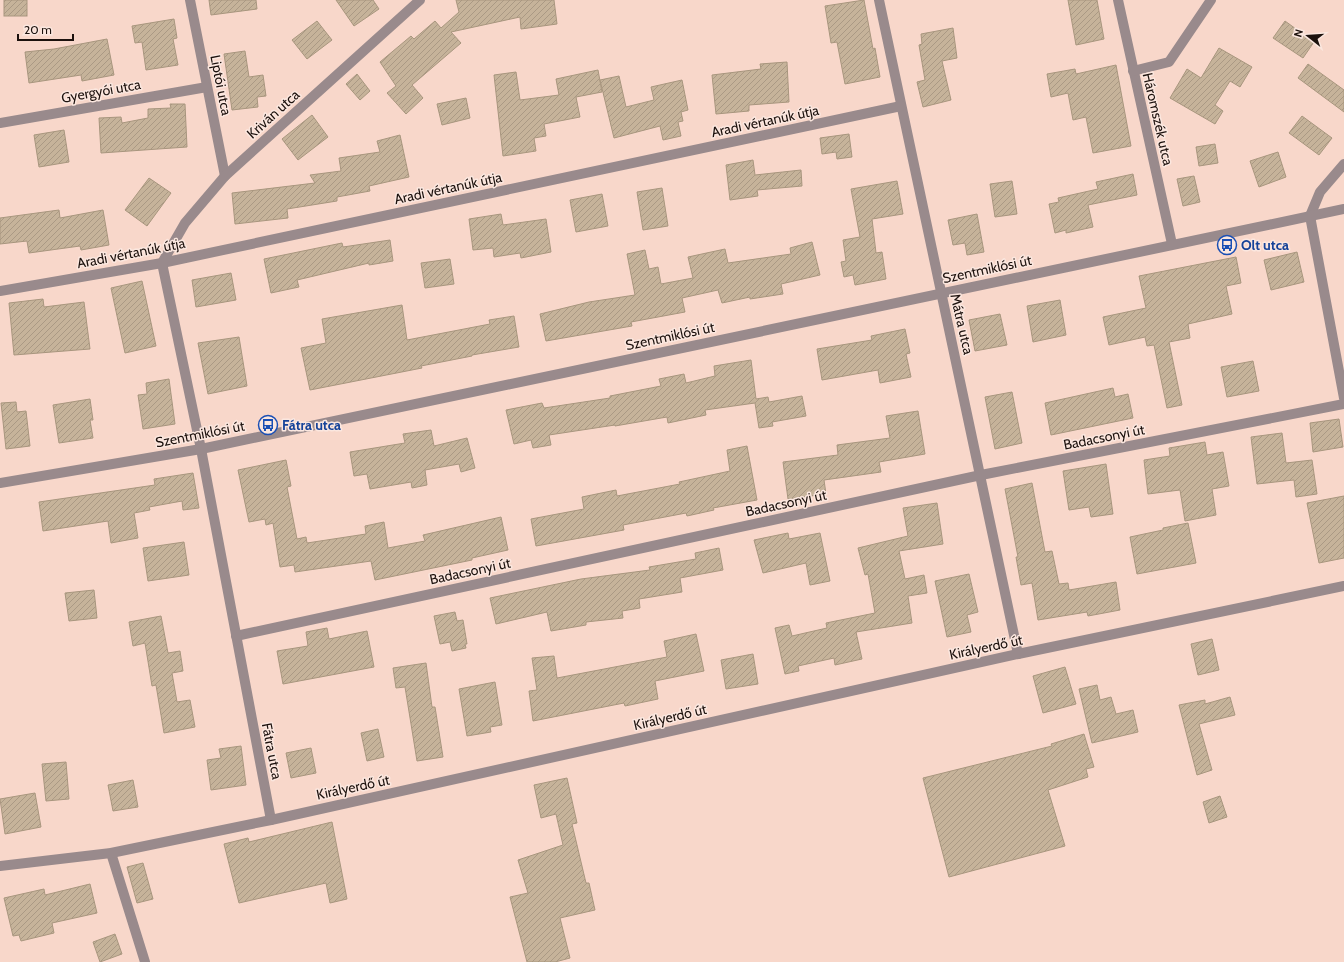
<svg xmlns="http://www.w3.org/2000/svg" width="1344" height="962" font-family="Cabin,sans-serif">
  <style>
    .building { fill: url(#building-hatch); stroke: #a8967e }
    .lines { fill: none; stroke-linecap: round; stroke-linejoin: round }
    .minor { stroke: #998a8c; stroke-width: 10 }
    .tertiary { stroke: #998a8c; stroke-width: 10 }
    .labels { text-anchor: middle; stroke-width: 3; stroke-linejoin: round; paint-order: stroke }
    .street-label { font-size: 14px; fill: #1c110d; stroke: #fbe7df }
    .transit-label { font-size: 14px; font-weight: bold; fill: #164399; stroke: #fbe7df; text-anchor: start }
  </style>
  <defs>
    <pattern id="building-hatch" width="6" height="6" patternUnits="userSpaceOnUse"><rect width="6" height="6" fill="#c6b39a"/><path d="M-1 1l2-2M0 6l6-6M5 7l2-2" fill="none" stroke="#aa9984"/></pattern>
  </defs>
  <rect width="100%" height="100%" fill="#f8d7ca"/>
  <!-- building -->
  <g class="building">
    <rect x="4" y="0" width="23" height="16"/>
    <polygon points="209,0 256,0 257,9 211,15"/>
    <polygon points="336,0 373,0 379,9 354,26"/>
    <polygon points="456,0 554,0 557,24 521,29 520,17 451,32 461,43 412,85 423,98 406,114 387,93 396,86 380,62 411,36 414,39 435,21 441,28 459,12"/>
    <polygon points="864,0 873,49 875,48 880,77 845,84 837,42 831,43 825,6"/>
    <polygon points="1068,0 1097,0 1104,39 1076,45"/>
    <polygon points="174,19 177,38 173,39 178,65 146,70 142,42 135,43 132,26"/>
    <polygon points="317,21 332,40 307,59 292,40"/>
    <polygon points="1285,21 1314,42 1303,58 1273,38"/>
    <polygon points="953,28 957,58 942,61 951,100 923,107 917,82 925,80 919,45 922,44 921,34"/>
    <polygon points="107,39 114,75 82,81 81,75 29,83 25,52 54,49"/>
    <polygon points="1219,48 1252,67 1240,87 1230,81 1215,105 1223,111 1215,124 1170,98 1187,69 1201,78"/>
    <polygon points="245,51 249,77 263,75 266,96 257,97 258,107 232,110 224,54"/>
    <polygon points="787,62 789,102 749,105 749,111 716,114 712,75 761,69 760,64"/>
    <polygon points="1308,64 1344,90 1344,112 1298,78"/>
    <polygon points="1116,65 1131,146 1093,153 1086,117 1073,120 1068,93 1051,97 1047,74 1075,69 1076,74"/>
    <polygon points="598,70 602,92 576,97 580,117 544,124 546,136 534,138 536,151 503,156 494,75 516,72 520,100 559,95 556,79"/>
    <polygon points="357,74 370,91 360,100 346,84"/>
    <polygon points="619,76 626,107 654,100 651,87 682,80 688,110 681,112 683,121 678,122 681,136 663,140 660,126 614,138 600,80"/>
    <polygon points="466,98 470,118 442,125 437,104"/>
    <polygon points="170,104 185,104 187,147 101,153 99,118 121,117 122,123 148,118 148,109 171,108"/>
    <polygon points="312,115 328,137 298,160 282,139"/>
    <polygon points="1302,116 1332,138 1319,155 1289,133"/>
    <polygon points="64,130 69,162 39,167 34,135"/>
    <polygon points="849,134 852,157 837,159 836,152 822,154 820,138"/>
    <polygon points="400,135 409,177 369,186 370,191 337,197 337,201 287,209 288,218 235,224 232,193 315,183 310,175 341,171 339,158 380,152 377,141"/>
    <polygon points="1215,144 1218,163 1199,166 1196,147"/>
    <polygon points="1278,152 1286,177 1259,187 1250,161"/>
    <polygon points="753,160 755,175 801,170 802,186 757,190 758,196 730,200 726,165"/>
    <polygon points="1133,174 1137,195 1088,205 1093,227 1066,233 1066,230 1055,233 1049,204 1059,202 1058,198 1098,189 1096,182"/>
    <polygon points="1194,176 1200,202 1183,206 1177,179"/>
    <polygon points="149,178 171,193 147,226 125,210"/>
    <polygon points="897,181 903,214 872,219 876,253 882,252 886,279 855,285 853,275 844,277 841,262 846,261 843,240 860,237 851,189"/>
    <polygon points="1012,181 1017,214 995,217 990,184"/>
    <polygon points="662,188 668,226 643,230 637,192"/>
    <polygon points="602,194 608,226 576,232 570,200"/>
    <polygon points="59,210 60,218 103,210 109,245 81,250 80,246 29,253 27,241 0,244 0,218"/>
    <polygon points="501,214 503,225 546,219 551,252 521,258 520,253 494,257 493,248 473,250 469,219"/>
    <polygon points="977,214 984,252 967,255 965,243 953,245 948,220"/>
    <polygon points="390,240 393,261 369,265 369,263 297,280 299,287 271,293 264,259 342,243 343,247"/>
    <polygon points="812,242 820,275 781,284 783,294 750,299 750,297 722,303 718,290 682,298 685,312 631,322 632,326 546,341 540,314 589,302 635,295 627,254 645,250 649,269 658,267 661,284 693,278 688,257 725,249 728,263 791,254 790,248"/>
    <polygon points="1297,252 1304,282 1271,290 1264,260"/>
    <polygon points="1236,257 1241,283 1226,286 1232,314 1188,324 1190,338 1169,342 1182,405 1167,408 1154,345 1147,346 1145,337 1109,345 1103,317 1146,308 1139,276"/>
    <polygon points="450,259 454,284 425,288 421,263"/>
    <polygon points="231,273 236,300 196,307 192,280"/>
    <polygon points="142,281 156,346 125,353 111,288"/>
    <polygon points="43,299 44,307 84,302 90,349 14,355 9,303"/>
    <polygon points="1060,300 1066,335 1033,342 1027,306"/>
    <polygon points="402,305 407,340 490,324 489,320 514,316 519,347 472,355 472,356 421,366 422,368 310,390 301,348 326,343 322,319"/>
    <polygon points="1000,314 1007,345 975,351 969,320"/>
    <polygon points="905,329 910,353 906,354 911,377 880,383 878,370 822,380 817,349 872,340 871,336"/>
    <polygon points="239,337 247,386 208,394 198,343"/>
    <polygon points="751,360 756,399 768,397 769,402 802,396 806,416 772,422 773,426 759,428 755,403 705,410 706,415 668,423 667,417 615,426 615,425 549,435 551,445 533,448 531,440 514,444 506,410 542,403 544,408 610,398 610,396 661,386 659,379 684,374 686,383 715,376 714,366"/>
    <polygon points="1253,361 1259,391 1227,397 1221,367"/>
    <polygon points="169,379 175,424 143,429 138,395 147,394 146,383"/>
    <polygon points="1113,388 1115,397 1128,394 1133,418 1051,435 1045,403"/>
    <polygon points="1012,392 1022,443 995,449 985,397"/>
    <polygon points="90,399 93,420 90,420 93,438 59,443 53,405"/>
    <polygon points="16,402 17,412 26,411 30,446 6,449 1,403"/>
    <polygon points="918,411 925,454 879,462 881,472 824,480 826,494 788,499 783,462 838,455 837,445 890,438 886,416"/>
    <polygon points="1339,419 1343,447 1313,452 1310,423"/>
    <polygon points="431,430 434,446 467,438 475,468 461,472 459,464 425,470 427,485 412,488 411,482 370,489 367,474 354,476 350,452 405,443 403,434"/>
    <polygon points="1282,433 1286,463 1312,460 1317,494 1296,497 1294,480 1257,484 1251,437"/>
    <polygon points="1205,442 1207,455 1223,452 1229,486 1212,489 1216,515 1185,521 1180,490 1148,494 1144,460 1170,456 1169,448"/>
    <polygon points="747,446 757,500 713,508 714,510 687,516 686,513 623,525 624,530 536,546 531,519 584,509 582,497 616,490 617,496 680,484 679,482 730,471 727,450"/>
    <polygon points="286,460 291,486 287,487 297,539 306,537 307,543 366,534 365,526 384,522 388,548 425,541 423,535 501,517 508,550 472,558 472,560 375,580 371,561 295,572 294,565 280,567 273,523 266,525 265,519 249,522 238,470"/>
    <polygon points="1106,464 1113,514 1091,517 1089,507 1069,510 1063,471"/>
    <polygon points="193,473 199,508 183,510 182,501 149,507 150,510 134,513 138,538 111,543 108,521 43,531 39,502 155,485 154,479"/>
    <polygon points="1032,483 1045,552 1052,551 1059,584 1068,583 1069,590 1116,582 1120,610 1088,616 1087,612 1038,620 1032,583 1021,585 1016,557 1018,557 1005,489"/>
    <polygon points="1344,496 1344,558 1319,563 1307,503"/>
    <polygon points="937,503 943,544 899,551 905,579 924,575 927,593 908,596 912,623 856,632 862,659 835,665 834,658 798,666 799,671 785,674 775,628 789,625 792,636 827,628 826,623 875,613 868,574 865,575 858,548 908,536 903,508"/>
    <polygon points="1188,523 1196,563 1137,574 1130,537 1163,530 1163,528"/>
    <polygon points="788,533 789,539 820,533 830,581 810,585 806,563 763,573 754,540"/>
    <polygon points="184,542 189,575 148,581 143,548"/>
    <polygon points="719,548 723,570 680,578 682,592 639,599 640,608 622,611 623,618 586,622 586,625 551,631 547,612 496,624 490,598 581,579 650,570 649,567 696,559 695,553"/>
    <polygon points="969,574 978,612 967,615 971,632 947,637 935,581"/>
    <polygon points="94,590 97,618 69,621 65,593"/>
    <polygon points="455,612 457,621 463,620 467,644 465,644 466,648 452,651 450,642 440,644 434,616"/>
    <polygon points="161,616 168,653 180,651 183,671 172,673 177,702 190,700 195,727 164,733 156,685 152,686 145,643 133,646 129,622"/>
    <polygon points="327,628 329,639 367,631 374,667 283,684 277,651 308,646 306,632"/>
    <polygon points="696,634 704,671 655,681 658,699 625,706 624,703 533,721 529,691 537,690 532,658 554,656 557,678 667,657 664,641"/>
    <polygon points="1212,639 1219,670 1198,675 1191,644"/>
    <polygon points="753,654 758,684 726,689 721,660"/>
    <polygon points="426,663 432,707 435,707 443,757 417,761 405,687 396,688 393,668"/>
    <polygon points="1065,667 1076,704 1043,713 1033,676"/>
    <polygon points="495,682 502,725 490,727 491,732 467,736 459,689"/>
    <polygon points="1097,685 1100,700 1111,697 1116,714 1133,710 1138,732 1092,743 1079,689"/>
    <polygon points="1230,697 1235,715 1199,724 1212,770 1197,775 1179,705 1205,700 1205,704"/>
    <polygon points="378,729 384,757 367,761 361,733"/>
    <polygon points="1084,734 1094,767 1086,769 1088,777 1048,790 1065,846 949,877 923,778 1052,746 1051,744"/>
    <polygon points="241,746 246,785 211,790 207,760 221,758 219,749"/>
    <polygon points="311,748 316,773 291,778 286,753"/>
    <polygon points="66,762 69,799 46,801 42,764"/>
    <polygon points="567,778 577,823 572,824 586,883 589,883 595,910 560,918 570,958 555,962 527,962 510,897 528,893 518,860 563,845 556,814 541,818 534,785"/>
    <polygon points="133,780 138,807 113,811 108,785"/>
    <polygon points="35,793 41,827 5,834 0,799"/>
    <polygon points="1220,796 1227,817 1209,823 1203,802"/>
    <polygon points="332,822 347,899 330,903 326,883 239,903 224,844 248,838 249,842"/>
    <polygon points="143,863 153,899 137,903 127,867"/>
    <polygon points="90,884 97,913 52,923 54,933 21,941 19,935 13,936 4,898 44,889 45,895"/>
    <polygon points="115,934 122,954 100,962 93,942"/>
  </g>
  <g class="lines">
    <!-- minor -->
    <g class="minor">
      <polyline points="190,0 225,176"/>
      <polyline points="879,0 1018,654"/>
      <polyline points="1118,0 1172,244"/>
      <polyline points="1133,71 1169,62 1211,0"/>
      <polyline points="0,123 207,87"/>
      <polyline points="1344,164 1320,192 1310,216 1344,398"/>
      <polyline points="0,291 162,263 901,106"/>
      <polyline points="236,636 981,475 1344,404"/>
      <polyline points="271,820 201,449 162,263 185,223 225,176 420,0"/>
      <polyline points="111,853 145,962"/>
      <polyline points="0,866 111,853 271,820 1018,654 1344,586"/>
    </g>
    <!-- tertiary -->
    <polyline class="tertiary" points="0,483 201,449 1344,209"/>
  </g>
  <!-- icons -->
  <defs>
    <symbol id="bus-ring" viewBox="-11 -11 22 22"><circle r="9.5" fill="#fbe7df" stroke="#1a4fb4" stroke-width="1.5"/><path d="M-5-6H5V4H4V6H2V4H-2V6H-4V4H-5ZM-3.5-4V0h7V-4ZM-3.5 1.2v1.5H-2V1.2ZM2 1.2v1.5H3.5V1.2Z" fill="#1a4fb4"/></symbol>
  </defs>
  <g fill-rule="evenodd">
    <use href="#bus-ring" x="1216" y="234" width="22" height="22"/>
    <use href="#bus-ring" x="257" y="414" width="22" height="22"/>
  </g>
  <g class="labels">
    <!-- street labels -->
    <g class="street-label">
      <text transform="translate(221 85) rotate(79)" y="5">Liptói utca</text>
      <text transform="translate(101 91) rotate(-10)" y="5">Gyergyói utca</text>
      <text transform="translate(273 114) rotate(-42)" y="5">Kriván utca</text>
      <text transform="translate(1158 119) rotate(77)" y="5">Háromszék utca</text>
      <text transform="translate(765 121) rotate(-12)" y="5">Aradi vértanúk útja</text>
      <text transform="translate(448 188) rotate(-12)" y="5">Aradi vértanúk útja</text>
      <text transform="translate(131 253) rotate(-11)" y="5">Aradi vértanúk útja</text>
      <text transform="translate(987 269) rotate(-12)" y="5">Szentmiklósi út</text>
      <text transform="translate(962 324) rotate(77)" y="5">Mátra utca</text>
      <text transform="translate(670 336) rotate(-12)" y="5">Szentmiklósi út</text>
      <text transform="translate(200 434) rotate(-11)" y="5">Szentmiklósi út</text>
      <text transform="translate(1104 437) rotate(-11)" y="5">Badacsonyi út</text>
      <text transform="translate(786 503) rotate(-12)" y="5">Badacsonyi út</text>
      <text transform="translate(470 571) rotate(-12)" y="5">Badacsonyi út</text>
      <text transform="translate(986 647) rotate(-12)" y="5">Királyerdő út</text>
      <text transform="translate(670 717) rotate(-13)" y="5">Királyerdő út</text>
      <text transform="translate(272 751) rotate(79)" y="5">Fátra utca</text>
      <text transform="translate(353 787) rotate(-12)" y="5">Királyerdő út</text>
    </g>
    <!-- transit labels -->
    <g class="transit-label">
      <text x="1241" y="250">Olt utca</text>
      <text x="282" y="430">Fátra utca</text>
    </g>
  </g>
  <!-- north arrow -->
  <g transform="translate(1308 36) rotate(287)" stroke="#fbe7df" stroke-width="3" paint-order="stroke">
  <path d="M0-3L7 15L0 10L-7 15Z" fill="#1c110d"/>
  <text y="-6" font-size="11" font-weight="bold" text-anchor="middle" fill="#1c110d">N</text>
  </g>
  <!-- scale -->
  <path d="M18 34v6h55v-6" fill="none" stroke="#1c110d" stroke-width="2"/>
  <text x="24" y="34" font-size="12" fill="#1c110d" stroke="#fbe7df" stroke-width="3" paint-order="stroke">20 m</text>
</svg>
